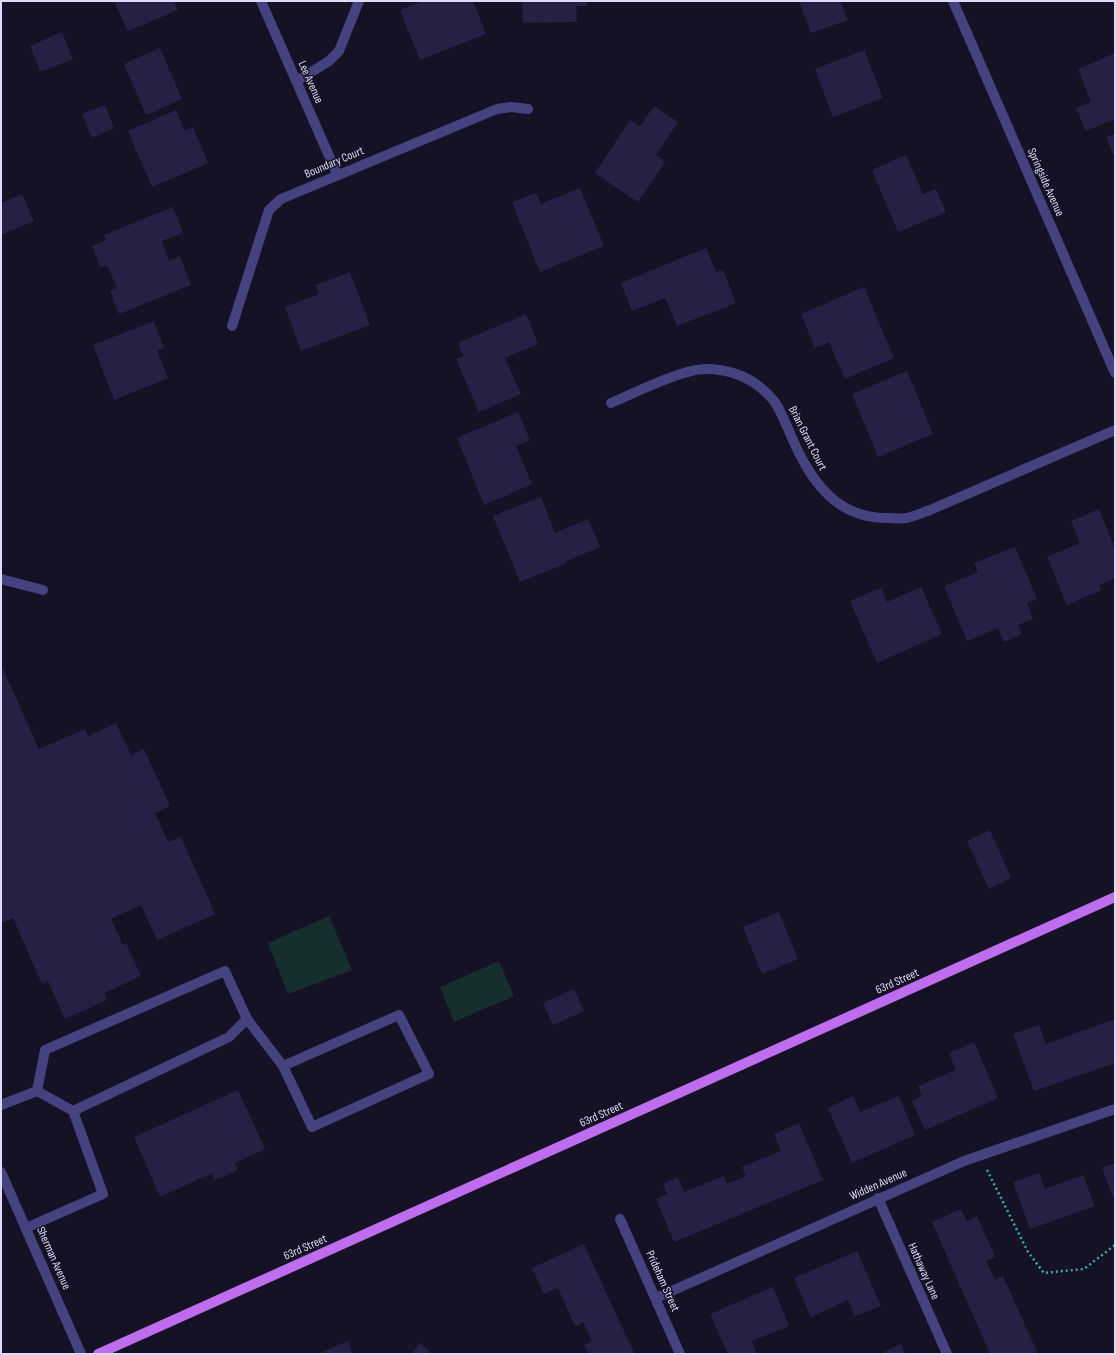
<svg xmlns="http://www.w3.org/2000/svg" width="1116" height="1355" font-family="'Sofia Sans Condensed',sans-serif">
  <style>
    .green { fill: #162f2e }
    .building { fill: #282044 }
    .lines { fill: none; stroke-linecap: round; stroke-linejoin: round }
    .path { stroke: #3daca6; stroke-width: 2.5; stroke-dasharray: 2 3; stroke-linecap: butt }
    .minor { stroke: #45427f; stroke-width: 10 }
    .major { stroke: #bf6def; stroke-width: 10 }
    .labels { text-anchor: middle; stroke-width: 3; stroke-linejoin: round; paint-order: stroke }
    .street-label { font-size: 12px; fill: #dedafb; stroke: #151225 }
  </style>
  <rect width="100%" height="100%" fill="#151225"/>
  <!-- green -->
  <g class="green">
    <polygon points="329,916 352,970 288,994 268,943"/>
    <polygon points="499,961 514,996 454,1022 440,987"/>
  </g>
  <!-- building -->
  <g class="building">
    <polygon points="119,1 174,1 178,10 128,31 115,3"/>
    <polygon points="423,1 473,1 486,34 420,60 400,10"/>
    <polygon points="522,1 587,1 587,6 576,6 577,22 523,23"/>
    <polygon points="799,1 840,1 848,20 811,33"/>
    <polygon points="62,32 73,59 41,72 30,46"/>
    <polygon points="160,48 182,99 146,115 124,64"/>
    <polygon points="864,50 883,98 833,117 815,69"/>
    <polygon points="1115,53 1115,119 1086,131 1076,108 1091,102 1078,69"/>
    <polygon points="105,105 114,128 92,138 82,114"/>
    <polygon points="654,106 678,122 656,155 665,162 638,202 595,173 630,120 640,126"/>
    <polygon points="176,110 185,131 193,127 208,163 152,187 128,131"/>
    <polygon points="1115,134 1115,159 1106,137"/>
    <polygon points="906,155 923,194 936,189 946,212 898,232 872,170"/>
    <polygon points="580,188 604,246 540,272 512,202 536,193 541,204"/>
    <polygon points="22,194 34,221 1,235 1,203"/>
    <polygon points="173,207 183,233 162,241 169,261 180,256 191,285 119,314 110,291 117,288 107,265 100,267 92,246 106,240 104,235"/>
    <polygon points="706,248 716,272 723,270 736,303 677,326 665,298 632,311 621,283"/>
    <polygon points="350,272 370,325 301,351 285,307 319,294 316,285"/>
    <polygon points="864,287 894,358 845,379 829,342 815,348 801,314"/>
    <polygon points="526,314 538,344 505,358 521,394 479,412 456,359 463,356 458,343"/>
    <polygon points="154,321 164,348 157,350 168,378 114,400 93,345"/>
    <polygon points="907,371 933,434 878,457 852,394"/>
    <polygon points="518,412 530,440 516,446 532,484 484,505 457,438"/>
    <polygon points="541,497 555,533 588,519 600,547 566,561 567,563 520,582 493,516"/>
    <polygon points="1099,509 1115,549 1115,578 1099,585 1101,590 1067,605 1047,557 1080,543 1071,521"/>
    <polygon points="1015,547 1037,599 1027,603 1033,619 1018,625 1022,634 1004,642 998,628 967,641 944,586 978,572 974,563"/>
    <polygon points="921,587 942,634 877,663 850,601 881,588 887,602"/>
    <polygon points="1,665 39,749 85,729 88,736 116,723 131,755 144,749 170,806 155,813 168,842 181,837 215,914 157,940 141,905 111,919 123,945 126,943 141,976 104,993 107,1000 65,1019 48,981 42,984 13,918 1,923"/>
    <polygon points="990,830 1011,878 989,889 967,841"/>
    <polygon points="779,912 798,959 762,974 743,927"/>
    <polygon points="574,989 584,1011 553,1025 543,1003"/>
    <polygon points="1115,1019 1115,1063 1034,1091 1013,1034 1039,1025 1046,1044"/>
    <polygon points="974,1042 998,1098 925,1130 912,1101 922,1096 918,1086 956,1070 949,1053"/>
    <polygon points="238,1090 265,1149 235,1163 238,1170 215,1180 212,1173 160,1197 134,1137"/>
    <polygon points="853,1096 860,1112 899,1096 915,1135 852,1163 828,1108"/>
    <polygon points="799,1123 823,1180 674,1242 656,1199 667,1194 663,1184 678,1177 684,1192 724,1176 727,1184 746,1176 742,1167 781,1151 774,1134"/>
    <polygon points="1115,1163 1115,1200 1114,1200 1102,1168"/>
    <polygon points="1039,1173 1045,1189 1083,1175 1095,1206 1030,1229 1013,1182"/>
    <polygon points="961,1209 967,1221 977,1216 995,1257 986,1261 995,1280 1003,1276 1038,1354 990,1354 932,1222"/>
    <polygon points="584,1244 613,1308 635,1354 589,1354 584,1345 592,1341 583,1322 575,1326 558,1288 544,1294 532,1268"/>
    <polygon points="857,1251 881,1306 855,1316 848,1300 811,1317 794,1278"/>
    <polygon points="773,1287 789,1326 752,1341 757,1354 728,1354 710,1314"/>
    <polygon points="348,1341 353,1354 317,1354"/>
    <polygon points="420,1343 433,1354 411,1354"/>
    <polygon points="901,1344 905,1354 879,1354"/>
  </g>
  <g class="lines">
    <!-- path -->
    <polyline class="path" points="987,1170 1028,1252 1044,1273 1084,1269 1115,1245"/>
    <!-- minor -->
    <g class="minor">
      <polyline points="261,1 337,174"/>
      <polyline points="953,1 1115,373"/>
      <polyline points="297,81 329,61 339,51 359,1"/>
      <polyline points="232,326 269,210 281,199 497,109 511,107 528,109"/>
      <path d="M 611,403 C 634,393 683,369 705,369 C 733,369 756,379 774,401 C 782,411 792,440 799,453 C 818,491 844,519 889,518 C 894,518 901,519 907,518 C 915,516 922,513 930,510 L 1115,430"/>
      <polyline points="1,579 43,590"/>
      <polyline points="247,1019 283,1066 312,1127 429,1074 399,1015 283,1066"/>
      <polyline points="37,1091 45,1050 225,971 247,1019 229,1037 73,1111"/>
      <polyline points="1,1105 37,1091 73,1111 103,1194 26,1228"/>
      <polyline points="1,1172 81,1354"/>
      <polyline points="878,1198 947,1354"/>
      <polyline points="620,1219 680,1354"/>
      <polyline points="656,1298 964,1161 1115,1109"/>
    </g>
    <!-- major -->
    <polyline class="major" points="98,1354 1115,897"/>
  </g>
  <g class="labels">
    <!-- street labels -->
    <g class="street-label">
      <text transform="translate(311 82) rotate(66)" y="4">Lee Avenue</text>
      <text transform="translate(334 162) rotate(-23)" y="4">Boundary Court</text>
      <text transform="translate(1046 182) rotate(66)" y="4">Springside Avenue</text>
      <text transform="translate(808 438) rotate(63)" y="4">Brian Grant Court</text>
      <text transform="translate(897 981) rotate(-24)" y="4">63rd Street</text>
      <text transform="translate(601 1114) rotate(-24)" y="4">63rd Street</text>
      <text transform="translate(878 1184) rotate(-24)" y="4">Widden Avenue</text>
      <text transform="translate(305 1247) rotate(-24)" y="4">63rd Street</text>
      <text transform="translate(54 1258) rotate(66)" y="4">Sherman Avenue</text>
      <text transform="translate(924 1271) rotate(66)" y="4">Hathaway Lane</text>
      <text transform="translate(663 1281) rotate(66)" y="4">Prideham Street</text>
    </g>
  </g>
  <!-- border -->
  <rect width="1116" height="1355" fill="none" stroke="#dedafb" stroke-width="4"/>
</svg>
